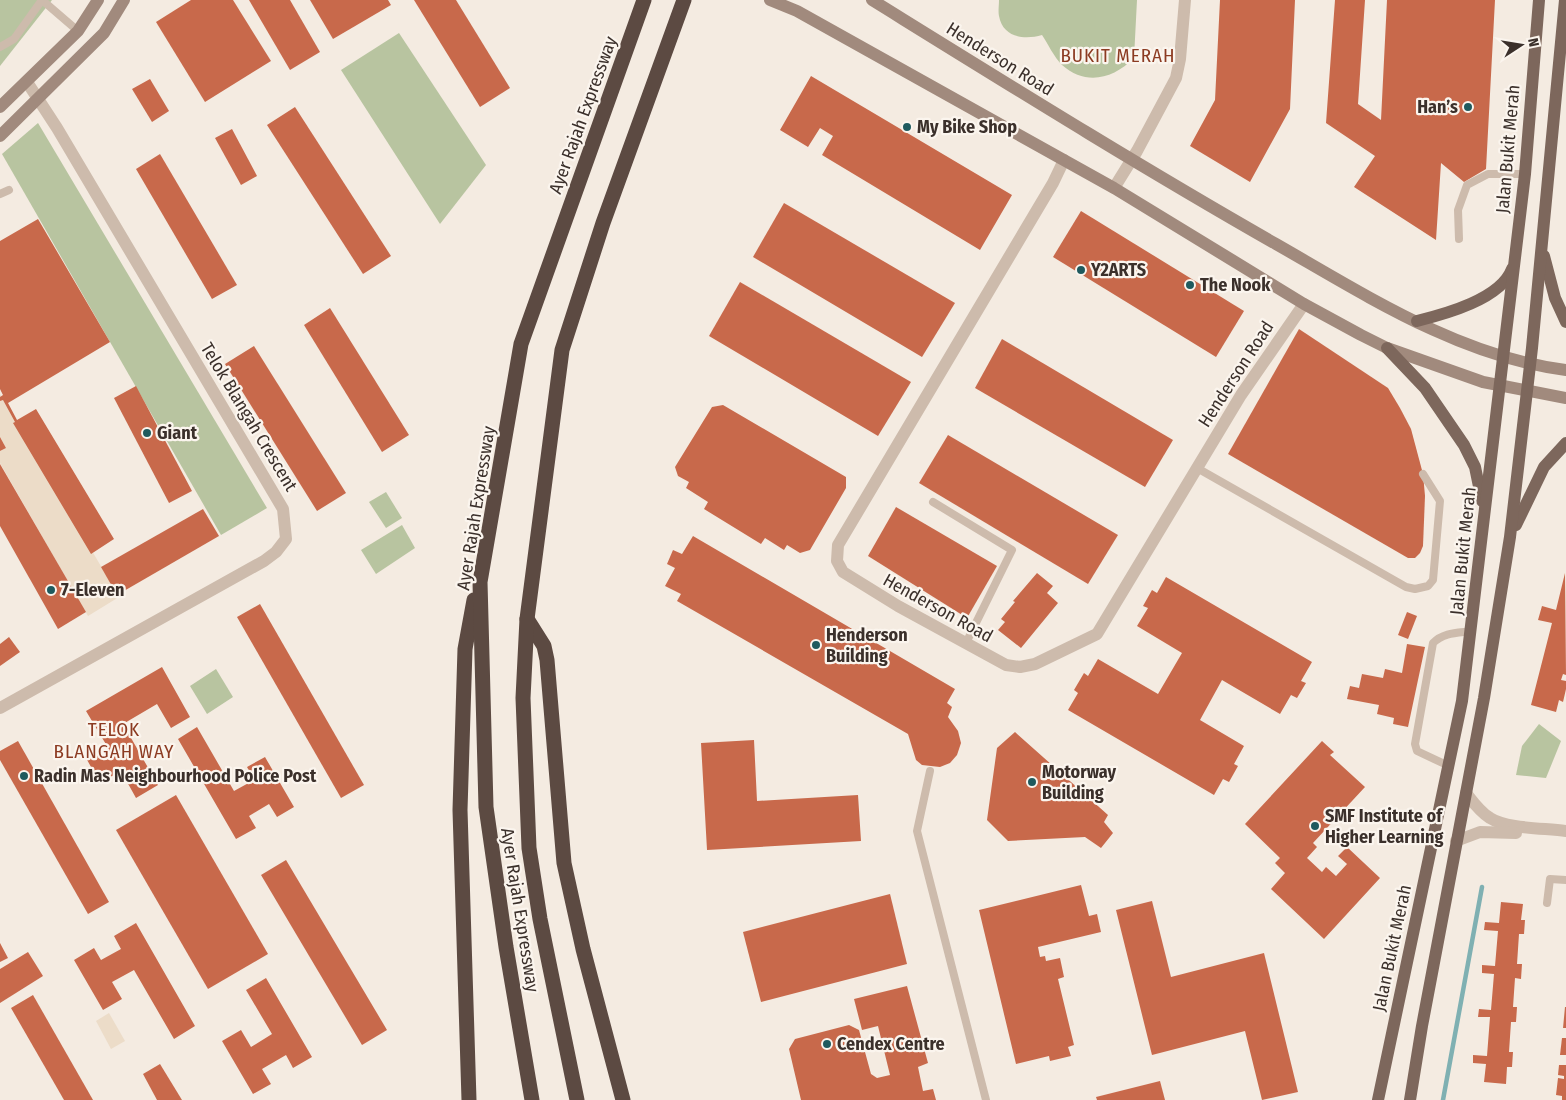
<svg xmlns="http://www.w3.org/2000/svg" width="1566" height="1100" font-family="'Fira Sans Condensed',sans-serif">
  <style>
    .green { fill: #b8c4a0 }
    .plaza { fill: #ecdcc8 }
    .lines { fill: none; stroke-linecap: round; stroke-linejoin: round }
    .stream { stroke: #7fb0b2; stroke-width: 4.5 }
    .building { fill: #c8694b }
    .lane { stroke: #cdbbac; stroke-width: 8 }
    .street { stroke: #cdbbac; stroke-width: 12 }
    .secondary { stroke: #a18a7d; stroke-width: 12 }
    .primary { stroke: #7d675c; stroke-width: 12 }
    .highway { stroke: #5c4a42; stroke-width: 15 }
    .poi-dot { fill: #1f5a5e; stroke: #fbf5ee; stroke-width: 2 }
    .labels { text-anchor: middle; stroke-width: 4.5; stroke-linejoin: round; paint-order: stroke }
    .street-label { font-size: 18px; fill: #3b302b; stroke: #fbf5ee }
    .poi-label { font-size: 18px; font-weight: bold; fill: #3b302b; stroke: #fbf5ee; text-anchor: start }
    .neighbourhood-label { font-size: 19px; letter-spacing: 1px; fill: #8c3b22; stroke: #fbf5ee }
  </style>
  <rect width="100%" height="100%" fill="#f4ebe1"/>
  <!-- green -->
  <g class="green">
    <polygon points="0,0 52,0 0,66"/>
    <path d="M 999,0 L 1137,0 L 1134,58 C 1113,79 1086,86 1062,65 C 1054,57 1048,44 1042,35 C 1025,40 1003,38 999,16 C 998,12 999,5 999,0 Z"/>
    <polygon points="399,33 486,165 440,224 341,70"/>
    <polygon points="38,123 267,508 221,535 2,154"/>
    <polygon points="386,492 402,518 386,528 369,502"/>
    <polygon points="402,525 415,548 376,574 361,550"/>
    <polygon points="216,669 233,697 207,714 190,686"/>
    <polygon points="1539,724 1561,741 1546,778 1516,775 1522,746"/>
  </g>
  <!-- plaza -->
  <g class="plaza">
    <polygon points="0,394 119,597 88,616 0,463 0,451 6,448 0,437"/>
    <polygon points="109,1013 125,1041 111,1049 96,1021"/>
  </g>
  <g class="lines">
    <!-- stream -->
    <polyline class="stream" points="1443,1100 1482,887"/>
  </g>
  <!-- building -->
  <g class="building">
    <polygon points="191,0 233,0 271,61 205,102 156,22"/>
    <polygon points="249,0 290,0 320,52 290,70"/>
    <polygon points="310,0 388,0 391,5 333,39"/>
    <polygon points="414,0 456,0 510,88 480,107"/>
    <polygon points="1220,0 1295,0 1290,109 1250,182 1190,146 1215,100"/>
    <polygon points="1335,0 1365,0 1358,104 1381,120 1387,0 1495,0 1486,169 1464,182 1441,163 1436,240 1354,187 1375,156 1326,123"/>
    <polygon points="811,76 1012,195 980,250 822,155 833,136 820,128 808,147 780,130"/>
    <polygon points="150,79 169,111 152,122 132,89"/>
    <polygon points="295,107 391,256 363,274 267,125"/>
    <polygon points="232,129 257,176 241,185 215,138"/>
    <polygon points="160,154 237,285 212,299 136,169"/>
    <polygon points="784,203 955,303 922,357 753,257"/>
    <polygon points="1081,211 1244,311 1216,357 1053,257"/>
    <polygon points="38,219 110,342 8,403 17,420 36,409 114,539 91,554 13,423 15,422 3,400 0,401 0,397 3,395 0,389 0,241"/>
    <polygon points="740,282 911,382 878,436 709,336"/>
    <polygon points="330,308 409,435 382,452 304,325"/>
    <polygon points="1299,329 1388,388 1400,408 1411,429 1423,474 1425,496 1423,546 1420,553 1415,558 1408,558 1228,454"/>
    <polygon points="1002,339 1173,440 1145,487 975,388"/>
    <polygon points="254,346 346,493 317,511 225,364"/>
    <polygon points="136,386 192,491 169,503 114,398"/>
    <polygon points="723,405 846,477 846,488 810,550 800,553 787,545 784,550 765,538 761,544 704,509 708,502 686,488 689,482 678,476 675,467 712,407"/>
    <polygon points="948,435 1118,535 1088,584 919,483"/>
    <polygon points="0,437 6,448 0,451"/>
    <polygon points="0,464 86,612 58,629 0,526"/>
    <polygon points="896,507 997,566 967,618 868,556"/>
    <polygon points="203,509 219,536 117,595 101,567"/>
    <polygon points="693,536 955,689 947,703 952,707 948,717 958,731 961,743 957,755 950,763 940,767 922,765 916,760 908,734 677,601 681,594 665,586 675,568 667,564 673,550 682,554"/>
    <polygon points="1037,573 1053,586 1047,593 1058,603 1021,648 998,630 1005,622 1001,619 1015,602 1013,601"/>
    <polygon points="1565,573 1566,675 1563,674 1561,680 1566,681 1566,689 1563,702 1559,700 1556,712 1531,705 1552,623 1538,620 1542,606 1556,610"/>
    <polygon points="1166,577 1312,662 1301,681 1306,683 1297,698 1291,695 1280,714 1222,680 1200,720 1244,746 1234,764 1238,766 1229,782 1223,779 1214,795 1068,710 1078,693 1074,690 1084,673 1088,676 1098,659 1158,694 1182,653 1137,626 1148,608 1143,606 1152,590 1157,593"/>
    <polygon points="260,604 364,785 341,798 237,617"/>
    <polygon points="1407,612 1417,616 1408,639 1398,635"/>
    <polygon points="9,637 20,652 0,666 0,644"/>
    <polygon points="1407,644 1425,647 1408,727 1393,724 1394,718 1377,714 1379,705 1347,699 1350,686 1359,688 1362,674 1383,678 1385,669 1402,673"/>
    <polygon points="162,667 190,717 171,728 157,704 123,724 158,785 136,798 121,771 100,783 86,758 107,746 86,711"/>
    <polygon points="197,727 234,791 254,780 247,767 265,757 294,807 277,817 269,804 249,816 256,828 236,839 178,739"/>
    <polygon points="1015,732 1108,815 1104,822 1113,833 1101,848 1085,837 1008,841 987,820 997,748"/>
    <polygon points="754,740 757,801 858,795 861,841 707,850 701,743"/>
    <polygon points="18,741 109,902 88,914 0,760 0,751"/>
    <polygon points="1322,741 1334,752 1330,755 1365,787 1313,843 1317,847 1307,858 1322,872 1326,867 1336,876 1347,864 1338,856 1347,847 1380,878 1324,939 1271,889 1285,873 1275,863 1280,858 1245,824"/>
    <polygon points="176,795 268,954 208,989 116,830"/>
    <polygon points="286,860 387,1030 362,1045 261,875"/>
    <polygon points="1081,885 1089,916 1097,914 1101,932 1038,947 1040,957 1045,956 1046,961 1060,958 1064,977 1058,979 1074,1045 1068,1047 1071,1056 1050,1061 1049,1056 1016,1064 979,910"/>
    <polygon points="890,894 907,964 761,1002 743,932"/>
    <polygon points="1152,901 1171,977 1264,953 1298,1092 1262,1100 1245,1031 1152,1055 1116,910"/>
    <polygon points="1501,902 1523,904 1521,920 1525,920 1524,934 1519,934 1517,964 1522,964 1521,979 1515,978 1513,1007 1517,1007 1516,1022 1511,1022 1509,1052 1513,1052 1512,1067 1507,1067 1506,1084 1484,1082 1486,1064 1473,1063 1473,1055 1487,1056 1490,1017 1478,1017 1479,1009 1491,1010 1494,974 1482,973 1482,965 1495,966 1498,931 1484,930 1485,922 1499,923"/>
    <polygon points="136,923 195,1026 174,1039 134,970 112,982 122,999 103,1010 74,960 94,948 101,960 121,949 114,936"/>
    <polygon points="0,943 8,958 0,962"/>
    <polygon points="28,952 43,976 0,1003 0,969"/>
    <polygon points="266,978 312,1057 293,1068 286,1055 262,1069 271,1084 253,1094 222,1041 241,1030 251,1047 272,1034 246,990"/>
    <polygon points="907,986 928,1063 918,1067 923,1091 933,1089 936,1100 801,1100 789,1049 795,1039 849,1025 859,1030 871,1074 877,1078 890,1075 878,1026 862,1030 854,999"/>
    <polygon points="33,995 93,1100 64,1100 11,1008"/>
    <polygon points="1565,1007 1566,1007 1566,1028 1563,1028"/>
    <polygon points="1562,1038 1566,1038 1566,1055 1560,1055"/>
    <polygon points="160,1064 182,1100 157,1100 143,1074"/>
    <polygon points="1559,1065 1566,1065 1566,1100 1562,1100 1562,1096 1556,1095 1558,1078 1564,1079 1564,1076 1558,1075"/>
    <polygon points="1160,1081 1165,1100 1097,1100 1096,1097"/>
  </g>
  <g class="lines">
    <!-- lane -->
    <g class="lane">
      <polyline points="42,0 78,31"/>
      <polyline points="0,47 14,39 42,0"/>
      <polyline points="0,194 9,190"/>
      <polyline points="1459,239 1458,210 1467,185 1488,174 1525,174"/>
      <polyline points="1197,468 1406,587 1415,589 1428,586 1433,580 1440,501 1423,474"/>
      <polyline points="933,502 1012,550 966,643"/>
      <path d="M 1449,766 L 1417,751 L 1415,744 L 1433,643 C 1444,632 1458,633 1472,631"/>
      <polyline points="930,771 917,831 986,1100"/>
      <polyline points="1547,903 1550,879 1566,880"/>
    </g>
    <!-- street -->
    <g class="street">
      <polyline points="1064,160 1053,183 838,545 837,561 843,572 898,606 1006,665 1020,667 1035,664 1097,634 1241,395 1304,304"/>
      <polyline points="1114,188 1137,151 1176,78 1180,59 1185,0"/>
      <polyline points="0,708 264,561 276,552 286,539 283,509 57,128 27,82"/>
      <path d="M 1466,793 C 1473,802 1480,812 1490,818 C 1507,829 1545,828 1566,831"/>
      <polyline points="1456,841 1480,832 1516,833"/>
    </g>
    <!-- secondary -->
    <g class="secondary">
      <polyline points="770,0 797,11 1114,188 1304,304 1361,335 1387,348 1483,382 1566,398"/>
      <path d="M 872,0 C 1006,83 1139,166 1276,244 C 1367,296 1461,357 1566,370"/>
      <polyline points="0,107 78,31 98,0"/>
      <polyline points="0,136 104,33 124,0"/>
    </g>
    <!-- primary -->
    <g class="primary">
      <polyline points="1544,256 1555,298 1566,322"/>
      <path d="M 1417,321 C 1445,314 1501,299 1512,269"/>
      <polyline points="1387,348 1425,388 1464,445 1475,467 1482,501"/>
      <polyline points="1516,525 1544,467 1566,443"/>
      <polyline points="1378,1100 1462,701 1525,174 1539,0"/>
      <polyline points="1410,1100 1422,1026 1484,698 1510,537 1532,348 1565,0"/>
    </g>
    <!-- highway -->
    <g class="highway">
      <polyline points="527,619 544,646 547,660 564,863 583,949 623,1100"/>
      <polyline points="469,1100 460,810 465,649 474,600"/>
      <polyline points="532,1100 506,947 486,807 480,582 521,344 644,0"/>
      <polyline points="577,1100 540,919 529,848 523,698 527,619 562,350 603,223 684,0"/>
    </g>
  </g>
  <!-- markers -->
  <g class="poi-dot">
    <circle cx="1468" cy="107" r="5"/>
    <circle cx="907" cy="127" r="5"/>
    <circle cx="1081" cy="270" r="5"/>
    <circle cx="1190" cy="285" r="5"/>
    <circle cx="147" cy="433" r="5"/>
    <circle cx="51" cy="590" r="5"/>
    <circle cx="816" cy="645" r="5"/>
    <circle cx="24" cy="776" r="5"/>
    <circle cx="1032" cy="782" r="5"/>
    <circle cx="1315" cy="826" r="5"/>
    <circle cx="827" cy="1044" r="5"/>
  </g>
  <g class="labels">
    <!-- street labels -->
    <g class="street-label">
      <text transform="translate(1000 59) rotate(32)" y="6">Henderson Road</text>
      <text transform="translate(583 115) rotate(-70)" y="6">Ayer Rajah Expressway</text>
      <text transform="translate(1508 149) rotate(-85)" y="6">Jalan Bukit Merah</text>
      <text transform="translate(1236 374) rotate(-57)" y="6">Henderson Road</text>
      <text transform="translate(249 417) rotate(59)" y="6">Telok Blangah Crescent</text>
      <text transform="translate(476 508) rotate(-81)" y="6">Ayer Rajah Expressway</text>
      <text transform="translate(1463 551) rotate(-84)" y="6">Jalan Bukit Merah</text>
      <text transform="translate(938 608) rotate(29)" y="6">Henderson Road</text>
      <text transform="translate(520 910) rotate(81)" y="6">Ayer Rajah Expressway</text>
      <text transform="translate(1392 948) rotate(-78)" y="6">Jalan Bukit Merah</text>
    </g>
    <!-- poi labels -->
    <g class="poi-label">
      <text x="1458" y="113" text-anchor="end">Han’s</text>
      <text x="917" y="133">My Bike Shop</text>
      <text x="1091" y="276">Y2ARTS</text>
      <text x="1200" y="291">The Nook</text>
      <text x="157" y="439">Giant</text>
      <text x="61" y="596">7-Eleven</text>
      <text x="826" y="641">Henderson<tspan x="826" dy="21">Building</tspan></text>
      <text x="1042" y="778">Motorway<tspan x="1042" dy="21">Building</tspan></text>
      <text x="34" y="782">Radin Mas Neighbourhood Police Post</text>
      <text x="1325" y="822">SMF Institute of<tspan x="1325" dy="21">Higher Learning</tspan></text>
      <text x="837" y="1050">Cendex Centre</text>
    </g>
    <!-- neighbourhood labels -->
    <g class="neighbourhood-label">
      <text x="1118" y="62">BUKIT MERAH</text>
      <text x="114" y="736">TELOK<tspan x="114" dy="22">BLANGAH WAY</tspan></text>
    </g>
  </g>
  <!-- north arrow -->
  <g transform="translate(1521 45) rotate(78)" stroke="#fbf5ee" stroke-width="4" paint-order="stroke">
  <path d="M0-4L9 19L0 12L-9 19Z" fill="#3b302b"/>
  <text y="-8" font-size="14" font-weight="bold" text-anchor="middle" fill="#3b302b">N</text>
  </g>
</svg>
